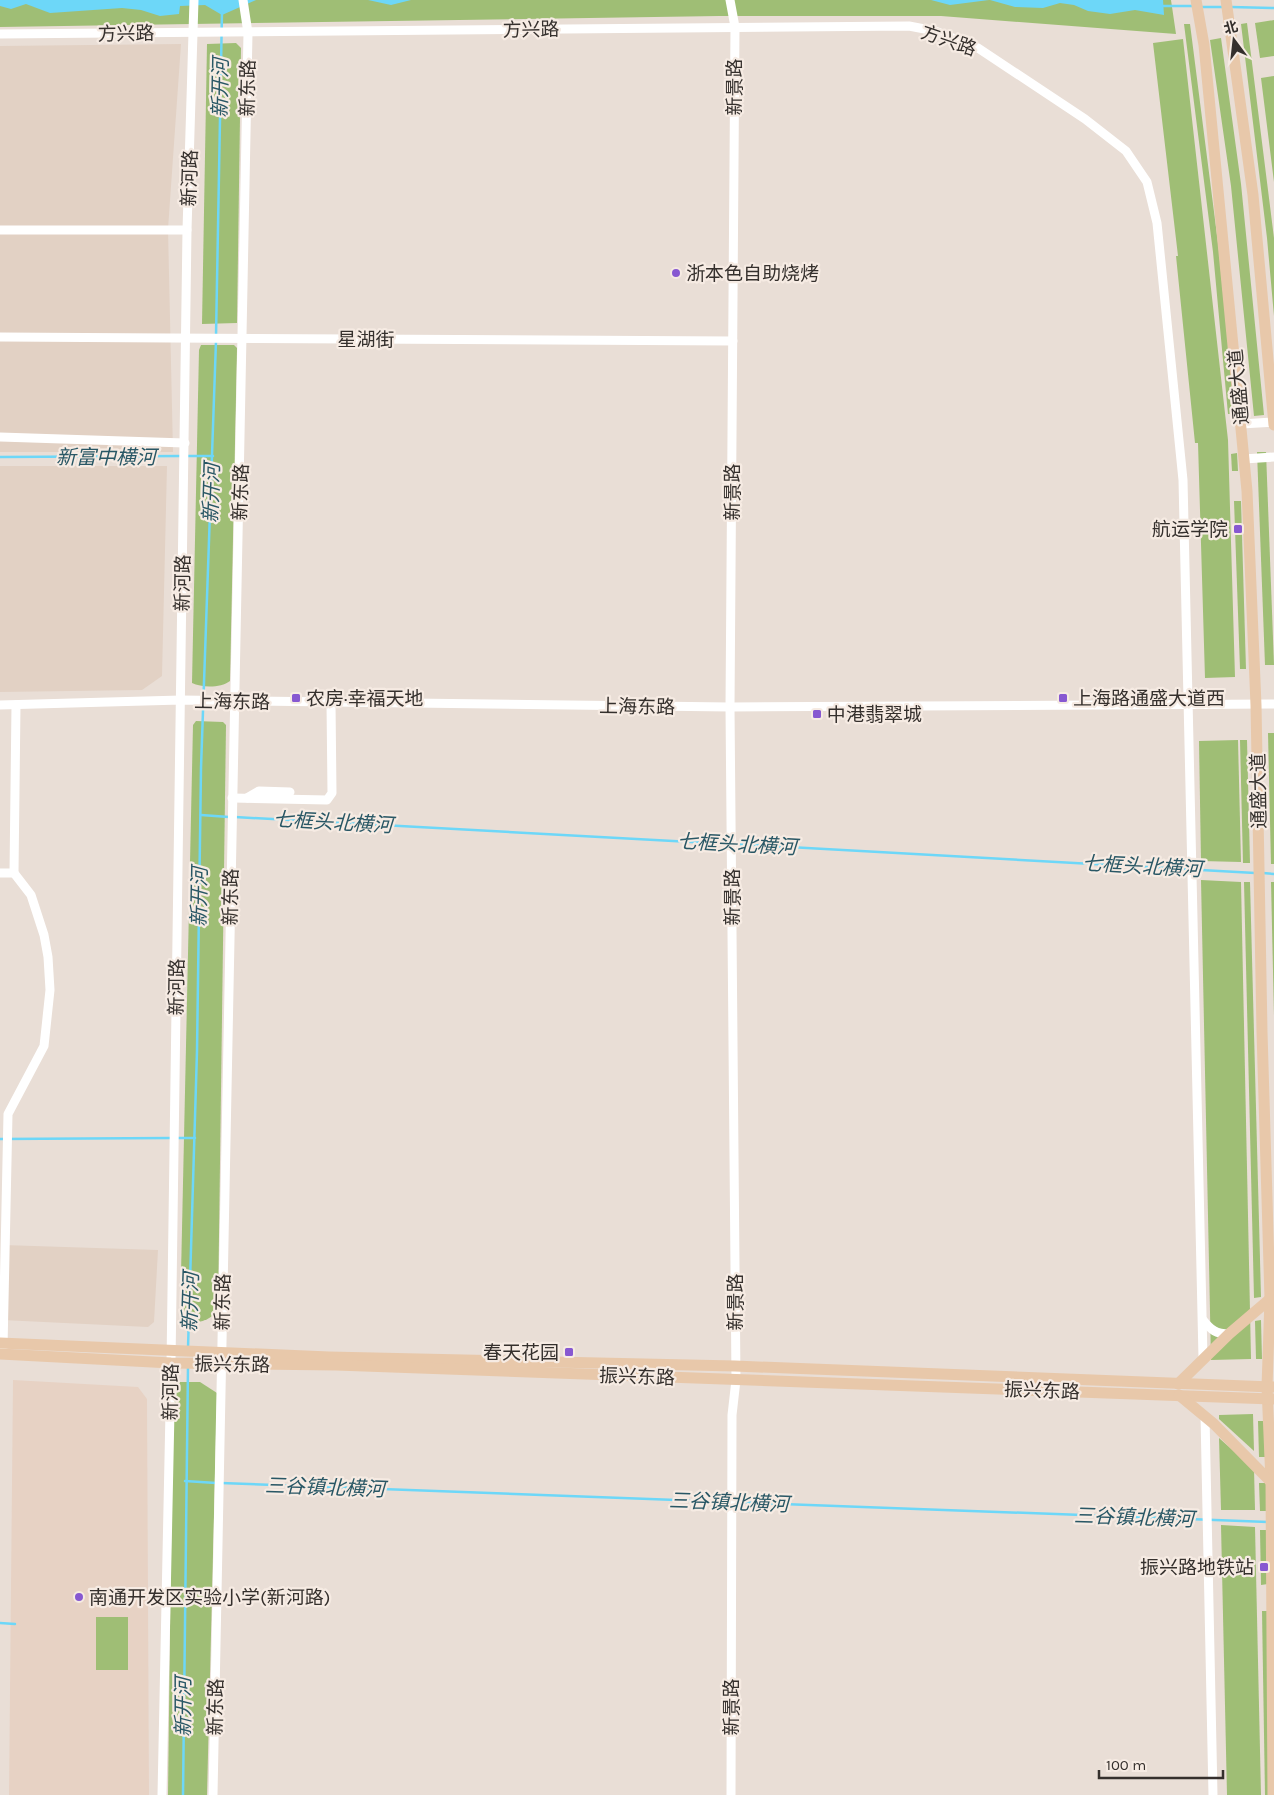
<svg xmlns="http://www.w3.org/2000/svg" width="1274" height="1795" font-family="Karla,'Noto Sans SC',sans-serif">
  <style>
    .built { fill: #e2d1c4 }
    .education { fill: #e7d2c4 }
    .green { fill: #9fbe75 }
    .water { fill: #6dd7f8 }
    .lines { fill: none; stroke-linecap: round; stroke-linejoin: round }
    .stream { stroke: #6dd7f8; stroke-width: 2.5 }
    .minor { stroke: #fff; stroke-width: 9 }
    .major { stroke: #e8c8aa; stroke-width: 11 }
    .poi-dot { fill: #8758d1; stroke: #f6ebe3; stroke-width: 2 }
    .labels { text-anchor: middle; stroke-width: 4.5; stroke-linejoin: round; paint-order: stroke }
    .street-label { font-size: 19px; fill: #35302d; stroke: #f6ebe3 }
    .poi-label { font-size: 19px; fill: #35302d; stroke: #f6ebe3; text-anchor: start }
    .water-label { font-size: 20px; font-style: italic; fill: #295765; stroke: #f6ebe3 }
  </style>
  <rect width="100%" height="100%" fill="#e9ded6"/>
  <!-- built -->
  <g class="built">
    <polygon points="181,44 168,229 173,452 0,452 0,46"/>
    <polygon points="0,466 167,466 162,676 142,690 0,692"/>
    <polygon points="3,1245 158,1250 154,1322 148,1327 2,1320"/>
  </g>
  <!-- education -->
  <polygon class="education" points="13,1380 138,1387 147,1399 149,1795 9,1795"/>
  <!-- green -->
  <g class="green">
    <polygon points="0,0 1171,0 1176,34 941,16 719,16 0,27"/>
    <polygon points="1274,20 1274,56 1260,58 1255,23"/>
    <polygon points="1247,23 1274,238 1274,316 1267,238 1241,24"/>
    <polygon points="1184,24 1190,24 1219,251 1235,414 1228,414 1213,252"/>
    <polygon points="1221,38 1241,184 1264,415 1254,416 1231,186 1210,40"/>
    <polygon points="1183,39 1228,440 1235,677 1205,678 1198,443 1195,443 1176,256 1178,256 1153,43"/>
    <polygon points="236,43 241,48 237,323 202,324 207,44"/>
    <polygon points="1274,76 1274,182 1261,78"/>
    <path d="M 201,345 L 234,345 L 237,348 L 230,681 C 221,688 202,688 192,683 L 199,350 Z"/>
    <polygon points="1257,452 1266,452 1274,665 1265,665"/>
    <polygon points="1237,453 1238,471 1232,471 1231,454"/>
    <polygon points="1234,501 1241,501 1246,669 1240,669"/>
    <path d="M 196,721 L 223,722 L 226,725 L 218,1309 C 210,1322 197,1323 183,1323 L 180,1321 L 193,725 Z"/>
    <polygon points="1268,733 1274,733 1274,864 1271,864"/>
    <polygon points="1238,740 1241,862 1201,861 1199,741"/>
    <polygon points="1240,740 1247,740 1250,863 1243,863"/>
    <polygon points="1201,880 1241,882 1251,1359 1211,1360"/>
    <polygon points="1244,882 1250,882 1261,1297 1254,1298"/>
    <polygon points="1271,882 1274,882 1274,1016"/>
    <polygon points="1261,1320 1262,1359 1256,1359 1255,1321"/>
    <polygon points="178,1382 200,1382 217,1393 207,1795 168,1795 173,1389"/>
    <polygon points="1253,1414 1254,1451 1219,1419 1219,1415"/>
    <polygon points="1258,1421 1264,1421 1265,1457 1259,1457"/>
    <polygon points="1219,1438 1254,1469 1255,1510 1221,1510"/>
    <polygon points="1259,1483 1266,1483 1266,1511 1260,1511"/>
    <polygon points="1221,1525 1255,1527 1261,1795 1227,1795"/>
    <polygon points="1260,1530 1267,1530 1268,1584 1261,1585"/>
    <polygon points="1262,1611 1268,1611 1272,1795 1265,1795"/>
    <rect x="96" y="1617" width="32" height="53"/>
  </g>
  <!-- water -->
  <g class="water">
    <polygon points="0,0 256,0 222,15 205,5 180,6 179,14 160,16 141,10 122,8 50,13 26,4 11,9 0,6"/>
    <polygon points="368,0 411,0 391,5"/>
    <polygon points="931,0 989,0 950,5"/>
    <polygon points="990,0 1163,0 1164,15 1135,10 1110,14 1088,11 1074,5 1060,3 1043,8 1015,7"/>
  </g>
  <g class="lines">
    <!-- stream -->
    <g class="stream">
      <polyline points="1161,6 1193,6"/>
      <polyline points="1201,7 1223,7"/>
      <polyline points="1231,7 1274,8"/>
      <polyline points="216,336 222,11"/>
      <polyline points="186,456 213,456"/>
      <polyline points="0,457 181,456"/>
      <polyline points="201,815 229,817"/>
      <polyline points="235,817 728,844"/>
      <polyline points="734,844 1255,873"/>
      <polyline points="1263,873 1274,874"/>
      <polyline points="176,1138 195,1138"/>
      <polyline points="0,1139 171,1138"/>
      <polyline points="188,1348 197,1051 201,768 216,341"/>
      <polyline points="185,1481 216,1483"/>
      <polyline points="221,1483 1268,1522"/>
      <polyline points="0,1623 15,1624"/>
      <polyline points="183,1795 188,1366"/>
    </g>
    <!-- minor -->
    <g class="minor">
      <polyline points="730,0 735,27 730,707 736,1380 732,1415 731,1795"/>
      <polyline points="0,34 909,26 935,31 978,48 1085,119 1126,151 1147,182 1157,223 1183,480 1203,1358"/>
      <polyline points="0,230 187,230"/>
      <polyline points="0,337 733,341"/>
      <polyline points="1241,424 1274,422"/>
      <polyline points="0,437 185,443"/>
      <polyline points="1244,459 1274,457"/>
      <polyline points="0,705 181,700 730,707 1274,704"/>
      <polyline points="232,798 327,800 332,793 331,703"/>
      <polyline points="247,798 259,791 290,792"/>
      <polyline points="0,873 14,873 16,705"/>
      <path d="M 1203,1320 C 1211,1330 1216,1334 1229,1334"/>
      <polyline points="3,1348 8,1114 44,1046 50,990 48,957 44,935 31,895 14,873"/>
      <polyline points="1205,1416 1213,1795"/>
      <polyline points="162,1795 171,1363 187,230 194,0"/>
      <polyline points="213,1795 248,33 243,0"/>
    </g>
    <!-- major -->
    <g class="major">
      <polyline points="1196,0 1204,45 1247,491 1256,705 1262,1032 1270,1299 1267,1387 1271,1482 1273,1795"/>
      <polyline points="1226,0 1253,195 1274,425"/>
      <polyline points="0,1343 329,1357 735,1366 1274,1387"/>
      <polyline points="0,1354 171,1363 336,1365 1274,1399"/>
      <polyline points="1178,1384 1229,1334 1270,1299"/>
      <polyline points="1179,1395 1214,1424 1271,1482"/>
    </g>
  </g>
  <!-- markers -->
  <g class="poi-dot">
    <circle cx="676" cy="273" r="5"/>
    <rect x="1233" y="524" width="10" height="10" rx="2.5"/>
    <rect x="291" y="693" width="10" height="10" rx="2.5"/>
    <rect x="1058" y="693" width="10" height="10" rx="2.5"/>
    <rect x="812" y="709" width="10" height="10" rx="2.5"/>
    <rect x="564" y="1347" width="10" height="10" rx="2.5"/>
    <rect x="1259" y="1562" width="10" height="10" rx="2.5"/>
    <circle cx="79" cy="1597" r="5"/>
  </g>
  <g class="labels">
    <!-- street labels -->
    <g class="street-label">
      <text transform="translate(531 29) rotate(-1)" y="7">方兴路</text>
      <text transform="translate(126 33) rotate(-1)" y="7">方兴路</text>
      <text transform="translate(949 40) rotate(19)" y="7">方兴路</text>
      <text transform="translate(734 87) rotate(-90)" y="7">新景路</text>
      <text transform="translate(247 88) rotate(-89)" y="7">新东路</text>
      <text transform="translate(189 178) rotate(-88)" y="7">新河路</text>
      <text x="366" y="346">星湖街</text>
      <text transform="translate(1238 387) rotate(-95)" y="7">通盛大道</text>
      <text transform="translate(240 492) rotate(-88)" y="7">新东路</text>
      <text transform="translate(732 492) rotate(-90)" y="7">新景路</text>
      <text transform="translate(182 583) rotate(-89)" y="7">新河路</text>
      <text transform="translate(232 701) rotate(1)" y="7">上海东路</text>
      <text transform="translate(637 706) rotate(1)" y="7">上海东路</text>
      <text transform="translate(1258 791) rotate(-91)" y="7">通盛大道</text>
      <text transform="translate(230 897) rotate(-89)" y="7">新东路</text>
      <text transform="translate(732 897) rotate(-90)" y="7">新景路</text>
      <text transform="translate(176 987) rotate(-89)" y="7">新河路</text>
      <text transform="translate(222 1302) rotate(-89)" y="7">新东路</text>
      <text transform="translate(735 1302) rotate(-90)" y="7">新景路</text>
      <text transform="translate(232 1364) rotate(1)" y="7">振兴东路</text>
      <text transform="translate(637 1376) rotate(2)" y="7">振兴东路</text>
      <text transform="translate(1042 1390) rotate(2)" y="7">振兴东路</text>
      <text transform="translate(170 1392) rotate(-89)" y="7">新河路</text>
      <text transform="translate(215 1707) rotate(-89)" y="7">新东路</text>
      <text transform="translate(731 1707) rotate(-90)" y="7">新景路</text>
    </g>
    <!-- poi labels -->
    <g class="poi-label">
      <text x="686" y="280">浙本色自助烧烤</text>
      <text x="1228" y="536" text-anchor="end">航运学院</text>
      <text x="306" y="705">农房·幸福天地</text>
      <text x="1073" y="705">上海路通盛大道西</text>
      <text x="827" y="721">中港翡翠城</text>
      <text x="559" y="1359" text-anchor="end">春天花园</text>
      <text x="1254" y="1574" text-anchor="end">振兴路地铁站</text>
      <text x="89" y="1604">南通开发区实验小学(新河路)</text>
    </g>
    <!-- water labels -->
    <g class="water-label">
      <text transform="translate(220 88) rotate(-89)" y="7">新开河</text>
      <text x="106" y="464">新富中横河</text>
      <text transform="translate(211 493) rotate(-88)" y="7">新开河</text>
      <text transform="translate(333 822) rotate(3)" y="7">七框头北横河</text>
      <text transform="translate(737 844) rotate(3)" y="7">七框头北横河</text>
      <text transform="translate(1142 866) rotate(3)" y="7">七框头北横河</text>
      <text transform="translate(199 897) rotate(-89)" y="7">新开河</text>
      <text transform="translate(190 1302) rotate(-88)" y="7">新开河</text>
      <text transform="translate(325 1487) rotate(2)" y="7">三谷镇北横河</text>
      <text transform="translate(729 1502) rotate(2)" y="7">三谷镇北横河</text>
      <text transform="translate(1134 1517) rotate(2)" y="7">三谷镇北横河</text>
      <text transform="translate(183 1707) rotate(-90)" y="7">新开河</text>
    </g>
  </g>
  <!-- north arrow -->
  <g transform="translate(1234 40) rotate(345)" stroke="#f6ebe3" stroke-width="4" paint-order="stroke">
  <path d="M0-4L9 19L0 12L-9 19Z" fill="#35302d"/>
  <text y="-8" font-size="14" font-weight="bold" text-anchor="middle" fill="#35302d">北</text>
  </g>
  <!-- scale -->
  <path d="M1099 1770v8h124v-8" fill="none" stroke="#35302d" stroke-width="2.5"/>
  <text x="1106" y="1770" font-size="15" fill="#35302d" stroke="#f6ebe3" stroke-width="4" paint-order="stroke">100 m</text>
</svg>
